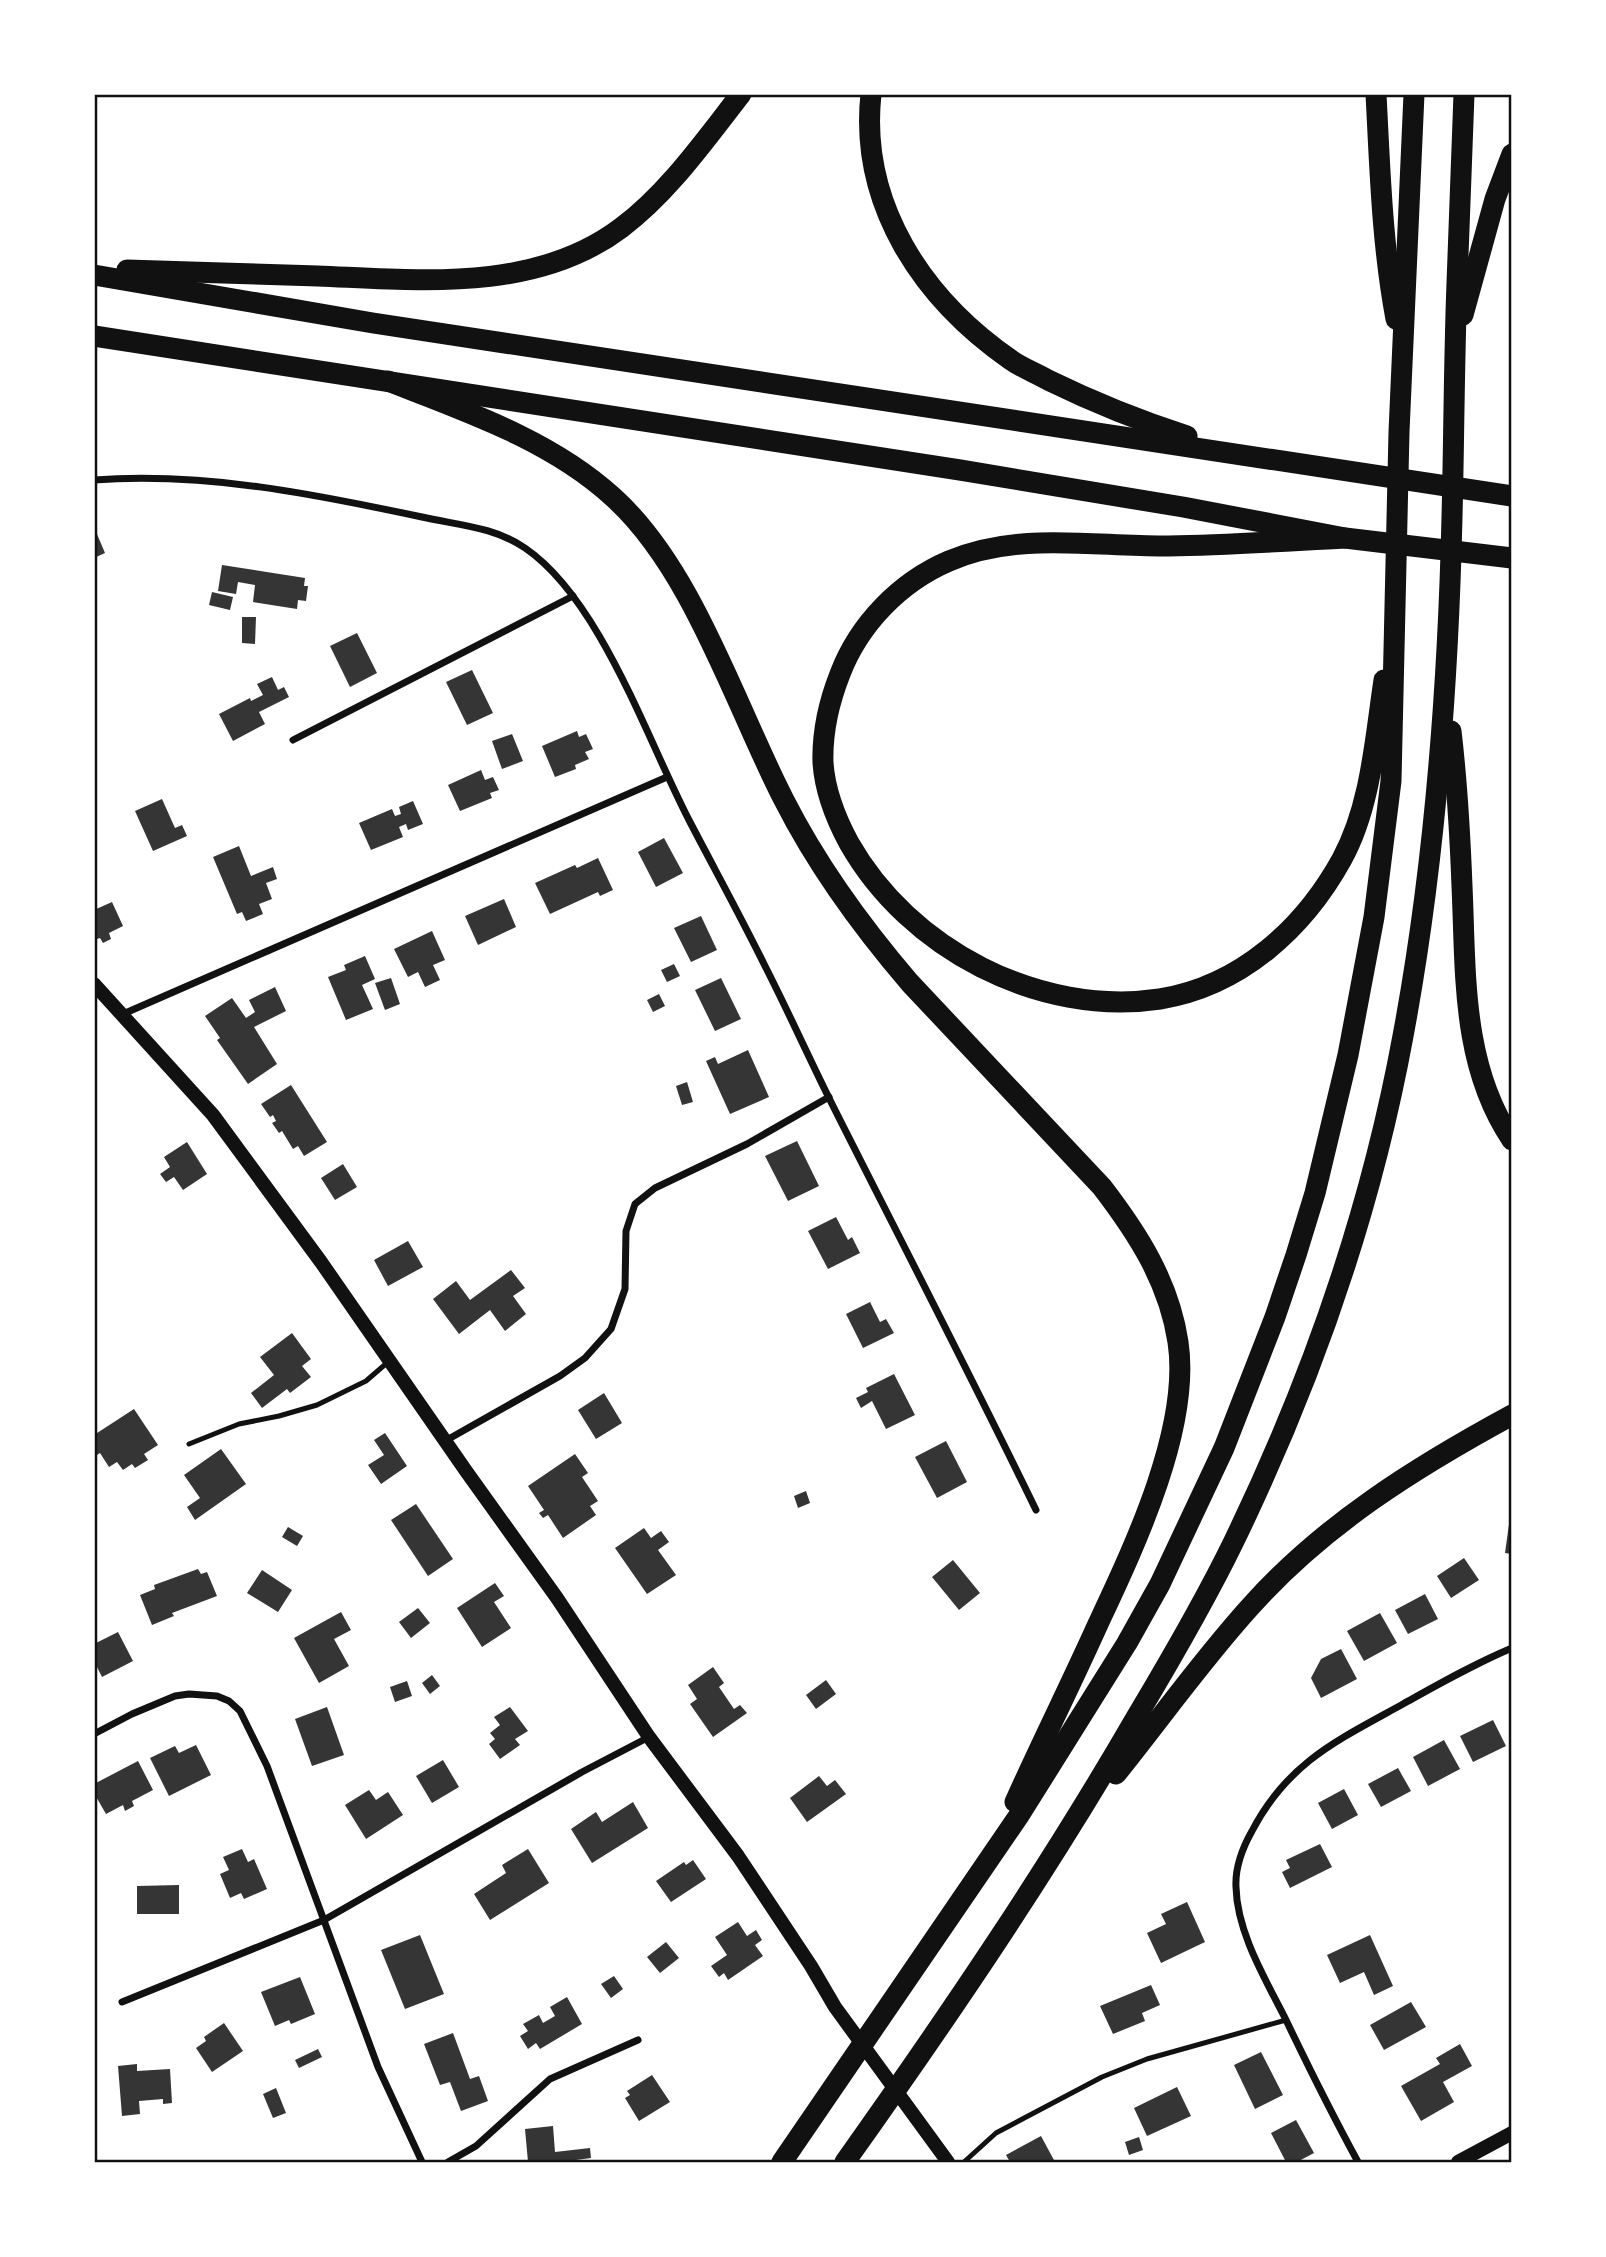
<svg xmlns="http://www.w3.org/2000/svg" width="1606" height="2257" font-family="'Golos Text',sans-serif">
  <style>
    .building { fill: #353535 }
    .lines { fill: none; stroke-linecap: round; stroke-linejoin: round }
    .service { stroke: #111; stroke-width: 5 }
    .minor { stroke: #111; stroke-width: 7 }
    .secondary { stroke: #111; stroke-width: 14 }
    .motorway { stroke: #111; stroke-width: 21 }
    .neatline { fill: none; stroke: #111; stroke-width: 2.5 }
  </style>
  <rect width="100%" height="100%" fill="#fff"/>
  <!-- building -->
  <g class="building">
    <polygon points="94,527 105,553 94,558"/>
    <polygon points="222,565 305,578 304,586 308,586 306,601 298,600 297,609 253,602 255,585 238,582 236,594 218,591"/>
    <polygon points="212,592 233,597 230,610 209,605"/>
    <polygon points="242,617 256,617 255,644 242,643"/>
    <polygon points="357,633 377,673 350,687 330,646"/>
    <polygon points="472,670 493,713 467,725 446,682"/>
    <polygon points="272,677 278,690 284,687 289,697 259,712 265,724 233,741 219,714 250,698 251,701 263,695 257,684"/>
    <polygon points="577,731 579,737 586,734 593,749 585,752 589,759 575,765 576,769 555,777 542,746"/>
    <polygon points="512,734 523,761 502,769 492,741"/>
    <polygon points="481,770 485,780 493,777 499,790 490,793 492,798 460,811 448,785"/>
    <polygon points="162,799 175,828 182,825 187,836 153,851 135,811"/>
    <polygon points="413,801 423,824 408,830 406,824 399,827 403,837 371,850 359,823 392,809 395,816 401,814 399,807"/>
    <polygon points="664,838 683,873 656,887 638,852"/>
    <polygon points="239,846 251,876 273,867 277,879 266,883 272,899 259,904 263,914 246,921 242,912 237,914 213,857"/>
    <polygon points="598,858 613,890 600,896 598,892 550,914 535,883 575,865 577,868"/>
    <polygon points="504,899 516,927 478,945 465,916"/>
    <polygon points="112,902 123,926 109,933 111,939 103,943 100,938 94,940 94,910"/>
    <polygon points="701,916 717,950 691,962 674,928"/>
    <polygon points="432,931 445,960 433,965 440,980 425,987 418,972 408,977 394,949"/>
    <polygon points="365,956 375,979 362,985 373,1009 346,1020 328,977 346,970 344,965"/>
    <polygon points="674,964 680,976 667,982 661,970"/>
    <polygon points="391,978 400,1004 385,1010 375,983"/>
    <polygon points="721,978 741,1019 715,1031 695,990"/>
    <polygon points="275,987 286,1011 254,1027 277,1064 248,1084 217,1040 220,1038 205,1016 232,998 246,1018 255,1012 249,1000"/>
    <polygon points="659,994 665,1006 653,1012 647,1000"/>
    <polygon points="748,1050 769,1097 730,1114 706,1061 715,1057 718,1064"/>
    <polygon points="687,1082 693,1102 682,1105 676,1086"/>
    <polygon points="291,1085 327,1142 304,1156 298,1146 293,1149 282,1131 279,1133 272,1123 276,1121 273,1115 270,1117 261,1104"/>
    <polygon points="797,1141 819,1186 788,1201 765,1156"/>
    <polygon points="187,1142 207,1174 183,1190 174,1177 166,1182 160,1174 170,1167 164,1157"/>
    <polygon points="343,1164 357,1187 335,1200 321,1178"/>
    <polygon points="836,1217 848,1240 852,1237 860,1253 828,1269 808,1231"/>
    <polygon points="408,1241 423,1267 388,1286 374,1260"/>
    <polygon points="511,1270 525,1288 513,1296 526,1314 505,1331 490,1310 459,1334 433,1299 456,1281 470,1300"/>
    <polygon points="870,1302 880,1322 886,1319 894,1333 863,1348 846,1314"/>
    <polygon points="292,1333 311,1359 302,1366 311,1377 290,1393 287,1389 262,1408 251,1393 274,1375 260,1357"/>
    <polygon points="894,1374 915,1415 886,1429 872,1401 861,1408 856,1398 868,1392 866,1388"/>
    <polygon points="604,1393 622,1423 596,1439 578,1410"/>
    <polygon points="134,1409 158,1445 144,1454 148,1460 135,1468 132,1464 123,1470 117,1462 109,1467 100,1453 94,1457 94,1435"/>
    <polygon points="385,1433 407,1466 381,1484 368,1465 384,1455 374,1440"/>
    <polygon points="946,1441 967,1482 937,1498 915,1457"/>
    <polygon points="221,1449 246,1484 195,1520 187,1507 200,1498 184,1475"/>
    <polygon points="575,1454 588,1473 582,1477 598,1501 590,1506 596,1515 563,1538 548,1515 543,1518 539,1513 544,1510 528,1486"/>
    <polygon points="806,1491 810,1503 798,1508 794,1496"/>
    <polygon points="416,1504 453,1559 428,1576 391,1520"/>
    <polygon points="1509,1524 1512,1525 1512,1554 1505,1553"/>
    <polygon points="288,1527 303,1536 297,1546 282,1537"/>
    <polygon points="644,1528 651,1538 661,1531 669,1542 658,1550 676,1575 647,1594 615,1548"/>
    <polygon points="1464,1558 1479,1580 1451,1598 1437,1576"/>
    <polygon points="953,1560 980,1593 959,1610 932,1577"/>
    <polygon points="198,1569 201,1574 207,1572 217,1596 172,1613 174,1616 152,1625 140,1595 155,1589 154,1585"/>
    <polygon points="262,1570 292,1590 278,1612 247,1593"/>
    <polygon points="495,1583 504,1596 494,1602 511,1628 482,1647 457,1608"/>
    <polygon points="1425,1594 1438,1619 1408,1634 1395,1610"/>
    <polygon points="418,1608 430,1623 411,1638 399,1622"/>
    <polygon points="341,1612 351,1630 334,1639 349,1666 319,1683 294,1638"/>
    <polygon points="1380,1613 1397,1643 1364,1661 1347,1631"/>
    <polygon points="118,1632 133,1661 102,1677 94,1661 94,1644"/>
    <polygon points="1341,1649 1357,1679 1321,1698 1311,1678 1321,1659"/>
    <polygon points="713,1667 724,1683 719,1687 734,1709 740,1705 747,1713 713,1737 690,1704 697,1699 688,1685"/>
    <polygon points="432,1675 440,1686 430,1694 422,1683"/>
    <polygon points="826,1680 836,1694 816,1709 806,1695"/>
    <polygon points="407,1681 412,1696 395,1702 390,1687"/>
    <polygon points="327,1707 344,1755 312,1766 295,1719"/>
    <polygon points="510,1707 528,1731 515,1739 520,1745 500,1759 489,1744 495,1739 490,1733 500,1725 494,1717"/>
    <polygon points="1493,1720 1506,1746 1473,1762 1460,1736"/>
    <polygon points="1444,1740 1460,1769 1428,1786 1413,1757"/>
    <polygon points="196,1745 211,1775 169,1796 150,1758 175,1746 179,1753"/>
    <polygon points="443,1760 459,1787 432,1803 416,1776"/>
    <polygon points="138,1761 153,1790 132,1801 134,1806 125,1811 123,1805 106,1814 94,1793 94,1784"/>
    <polygon points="1398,1768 1411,1791 1381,1807 1368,1784"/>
    <polygon points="819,1776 827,1786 835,1780 846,1794 807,1822 790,1798"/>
    <polygon points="1344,1789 1358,1815 1332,1829 1318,1803"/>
    <polygon points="369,1790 376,1800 388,1792 403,1815 366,1839 345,1805"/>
    <polygon points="633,1802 648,1828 592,1863 571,1829 596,1812 602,1822"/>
    <polygon points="1320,1844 1332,1867 1290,1888 1282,1872 1290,1868 1286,1860"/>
    <polygon points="242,1849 248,1862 254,1859 267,1889 244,1899 241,1893 230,1898 220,1874 229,1870 223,1857"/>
    <polygon points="528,1849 549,1883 490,1920 474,1894 506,1873 502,1865"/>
    <polygon points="693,1860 706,1879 671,1902 656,1881 684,1862 686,1865"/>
    <polygon points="179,1885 179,1914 137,1914 137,1886"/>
    <polygon points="1187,1902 1205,1942 1161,1963 1147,1933 1166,1924 1161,1914"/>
    <polygon points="738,1922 747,1936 756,1930 762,1940 755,1945 763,1956 728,1980 724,1973 719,1977 711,1966 727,1955 715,1937"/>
    <polygon points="420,1935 444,1994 405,2009 381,1950"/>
    <polygon points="1370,1935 1393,1986 1374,1995 1364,1972 1340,1983 1327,1955"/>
    <polygon points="666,1942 679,1958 660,1973 647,1957"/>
    <polygon points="614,1976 623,1989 611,1998 601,1984"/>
    <polygon points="300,1977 315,2014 291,2024 289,2020 275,2026 261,1992"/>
    <polygon points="1151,1985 1160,2005 1142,2013 1145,2021 1113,2034 1100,2006"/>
    <polygon points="567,1997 582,2024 540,2049 536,2043 528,2049 520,2036 528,2031 523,2024 539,2015 543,2023 555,2016 550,2007"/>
    <polygon points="1411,2002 1426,2027 1384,2050 1370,2025"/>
    <polygon points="224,2023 243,2051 212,2072 196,2048 206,2041 204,2037"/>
    <polygon points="453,2033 470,2079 479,2076 488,2101 461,2111 450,2082 440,2085 424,2044"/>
    <polygon points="1460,2044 1472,2066 1443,2082 1454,2102 1421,2121 1401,2086 1440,2064 1436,2058"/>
    <polygon points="318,2049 322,2057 299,2068 295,2060"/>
    <polygon points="1261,2052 1283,2095 1255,2109 1234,2065"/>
    <polygon points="137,2064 137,2071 170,2069 172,2103 163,2104 163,2099 139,2101 140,2114 122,2116 118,2066"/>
    <polygon points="652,2075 670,2102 639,2121 625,2098 630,2095 627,2091"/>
    <polygon points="1177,2087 1191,2116 1147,2136 1134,2108"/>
    <polygon points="276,2088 286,2113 273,2118 263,2094"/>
    <polygon points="1296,2120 1314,2153 1297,2162 1286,2162 1271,2133"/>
    <polygon points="553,2126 555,2152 590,2148 591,2158 576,2160 576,2162 528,2162 525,2129"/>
    <polygon points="1041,2136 1055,2162 1010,2162 1006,2155"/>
    <polygon points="1139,2137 1143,2150 1129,2155 1125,2142"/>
  </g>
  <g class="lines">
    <!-- service -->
    <g class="service">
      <polyline points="189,1444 239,1424 279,1416 317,1405 366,1381 388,1362"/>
      <polyline points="964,2162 996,2133 1102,2077 1147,2059 1286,2020"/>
    </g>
    <!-- minor -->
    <g class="minor">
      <path d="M 94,480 C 206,472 314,494 422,517 C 457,525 495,527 525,548 C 601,600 647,740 690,822 C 715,870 741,917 765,966 C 788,1011 809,1058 832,1104 C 900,1239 970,1374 1036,1510"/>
      <polyline points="293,740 573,596"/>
      <polyline points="123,1014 667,777"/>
      <polyline points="445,1441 560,1376 585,1358 611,1329 625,1289 626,1231 635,1204 655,1188 747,1144 829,1097"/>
      <polyline points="94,1734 132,1714 175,1696 189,1694 217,1696 229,1701 240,1711 267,1766 378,2067 422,2162"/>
      <polyline points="122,2002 324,1920 582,1772 649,1737"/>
      <polyline points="448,2162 476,2146 550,2079 638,2040"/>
      <path d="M 1358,2162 C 1333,2116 1309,2068 1286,2020 C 1266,1980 1237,1933 1236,1887 C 1235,1868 1243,1847 1252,1831 C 1288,1762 1338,1740 1403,1704 C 1439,1684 1474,1664 1512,1648"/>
    </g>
    <!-- secondary -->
    <g class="secondary">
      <polyline points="94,984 213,1115 321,1262 466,1471 557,1598 649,1737 738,1856 811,1966 835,2007 948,2162"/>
      <polyline points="1458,2162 1512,2133"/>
    </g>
    <!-- motorway -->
    <g class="motorway">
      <path d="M 871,94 C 859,205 923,299 1011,360 C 1022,368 1036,373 1048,380 C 1093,402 1140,421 1187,436"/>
      <path d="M 1376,94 C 1380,170 1382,244 1396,319"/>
      <path d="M 127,270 C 191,272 254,274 318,276 C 418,280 535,293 621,228 C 668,193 705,140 741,94"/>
      <polyline points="94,275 373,323 1512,496"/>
      <polyline points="1463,315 1495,199 1512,154"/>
      <polyline points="94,336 960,470 1183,507 1345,538 1512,558"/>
      <path d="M 388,381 C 465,411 551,440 613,497 C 693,569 735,705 784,800 C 818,867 862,927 910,983 L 1102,1187 C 1138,1234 1169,1282 1178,1342 C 1191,1428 1134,1547 1098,1624 C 1071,1684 1042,1742 1015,1802"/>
      <path d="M 1345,538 C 1287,541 1228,545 1169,546 C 1095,547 1019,531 949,561 C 900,582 859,624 840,674 C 829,702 822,732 823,763 C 825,791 836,819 849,843 C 909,949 1039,1017 1160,999 C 1241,986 1304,928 1342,859 C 1371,806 1375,739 1384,680"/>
      <path d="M 1451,731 C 1457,782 1460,834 1462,886 C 1466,972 1461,1065 1512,1140"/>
      <path d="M 1116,1774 C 1161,1718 1202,1660 1250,1607 C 1323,1525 1416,1467 1512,1415"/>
      <polyline points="782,2162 1020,1814 1127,1643 1160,1584 1224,1448 1275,1317 1296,1255 1315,1193 1348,1055 1374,917 1391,781 1399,432 1414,94"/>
      <path d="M 845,2162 C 948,2017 1048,1870 1137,1716 C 1171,1659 1205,1601 1234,1541 C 1311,1382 1371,1210 1403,1036 C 1435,865 1448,690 1452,517 C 1454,439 1454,361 1457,283 C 1459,220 1462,157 1464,94"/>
    </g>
  </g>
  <!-- border -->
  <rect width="1606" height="2257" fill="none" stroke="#ffffff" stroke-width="192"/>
  <rect x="96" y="96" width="1414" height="2065" class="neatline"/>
</svg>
